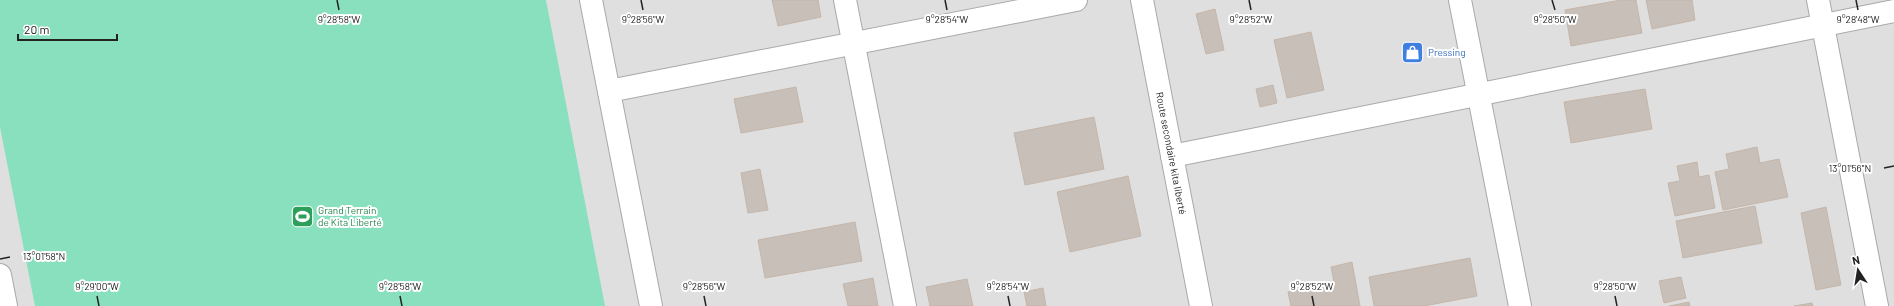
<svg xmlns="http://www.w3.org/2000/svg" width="1894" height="306" font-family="Barlow,sans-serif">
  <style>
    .residential { fill: #e0dfdf }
    .pitch { fill: #88e0be }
    .building { fill: #c7bfb8; stroke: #c4b6ab }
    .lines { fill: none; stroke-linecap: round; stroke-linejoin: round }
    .minor-casing { stroke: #a9a9a9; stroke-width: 24 }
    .minor { stroke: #fff; stroke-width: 22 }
    .ticks { fill: none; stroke: #222; stroke-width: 1.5 }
    .labels { text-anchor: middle; stroke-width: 4; stroke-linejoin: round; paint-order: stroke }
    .shop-label { font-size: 10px; fill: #366cbe; stroke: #fff; text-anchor: start }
    .street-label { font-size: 10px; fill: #222; stroke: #fff }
    .leisure-label { font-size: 10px; fill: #27864d; stroke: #fff; text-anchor: start }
    .ticks-label { font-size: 10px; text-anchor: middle; fill: #222; stroke: #fff; stroke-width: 4; stroke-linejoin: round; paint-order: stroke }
  </style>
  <rect width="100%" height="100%" fill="#f2efe9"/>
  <!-- residential -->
  <rect class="residential" x="0" y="0" width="1894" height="306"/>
  <!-- pitch -->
  <polygon class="pitch" points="0,0 546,0 605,306 35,306 0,127"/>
  <!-- building -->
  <g class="building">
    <polygon points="772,0 818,0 821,17 778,26"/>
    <polygon points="1621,0 1636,0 1642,33 1571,46 1565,10"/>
    <polygon points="1646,0 1692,0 1695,20 1652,29"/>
    <polygon points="1215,9 1224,50 1206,54 1196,14"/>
    <polygon points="1311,32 1324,90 1287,98 1274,40"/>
    <polygon points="1273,85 1277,103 1260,107 1256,89"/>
    <polygon points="796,87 803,122 741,133 734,99"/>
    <polygon points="1645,89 1652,129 1571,143 1564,102"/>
    <polygon points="1094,117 1104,169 1025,185 1014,133"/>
    <polygon points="1757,147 1760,163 1779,159 1788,197 1723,210 1715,172 1729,169 1726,154"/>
    <polygon points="1697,162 1699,177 1709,175 1715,208 1675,216 1668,183 1680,181 1677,166"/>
    <polygon points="760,169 768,210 748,213 741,173"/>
    <polygon points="1128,176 1141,236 1070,252 1057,192"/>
    <polygon points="1755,206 1762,243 1683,258 1676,221"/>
    <polygon points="1826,207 1841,285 1816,290 1801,213"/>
    <polygon points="855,222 862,261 765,278 758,240"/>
    <polygon points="1470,258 1477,296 1424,306 1374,306 1369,277"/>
    <polygon points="1352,262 1360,306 1291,306 1288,292 1334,282 1331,267"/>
    <polygon points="1681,277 1686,298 1664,303 1659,281"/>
    <polygon points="873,278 878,306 848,306 843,284"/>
    <polygon points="967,279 973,306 930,306 926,287"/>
    <polygon points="1043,288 1046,306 1027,306 1024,292"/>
    <polygon points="1689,302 1690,306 1669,306"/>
    <polygon points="1812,303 1813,306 1794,306"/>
  </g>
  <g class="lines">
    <defs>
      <g id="minor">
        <polyline points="591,0 651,306"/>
        <polyline points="845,0 905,306"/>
        <path id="s1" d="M 1142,0 L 1201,306"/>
        <polyline points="1460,0 1520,306"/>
        <polyline points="1818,0 1877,306"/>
        <polyline points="609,91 1076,0"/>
        <polyline points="1172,156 1894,11"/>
        <polyline points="0,275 6,306"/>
      </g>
    </defs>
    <!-- minor casing -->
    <use href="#minor" class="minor-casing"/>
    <!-- minor -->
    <use href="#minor" class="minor"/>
  </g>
  <!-- ticks -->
  <path class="ticks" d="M 337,0 L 339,10M 641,0 L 643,10M 945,0 L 947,10M 1249,0 L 1251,10M 1552,0 L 1555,10M 1856,0 L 1858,10M 1884,168 L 1894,166M 0,259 L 10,257M 97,296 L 99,306M 400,296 L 402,306M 704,296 L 706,306M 1008,296 L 1010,306M 1312,296 L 1314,306M 1615,296 L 1617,306"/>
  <!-- icons -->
  <defs>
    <symbol id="shop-square" viewBox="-11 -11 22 22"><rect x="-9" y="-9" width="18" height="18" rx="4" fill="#3f7fe0" stroke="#fff"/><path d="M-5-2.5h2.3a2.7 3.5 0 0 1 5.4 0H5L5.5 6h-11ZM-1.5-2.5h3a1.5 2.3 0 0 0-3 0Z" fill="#fff"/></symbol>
    <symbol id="stadium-square" viewBox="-11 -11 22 22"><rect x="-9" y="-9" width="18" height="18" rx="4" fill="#2e9e5b" stroke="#fff"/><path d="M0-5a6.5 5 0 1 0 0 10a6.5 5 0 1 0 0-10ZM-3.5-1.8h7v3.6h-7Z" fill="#fff"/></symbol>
  </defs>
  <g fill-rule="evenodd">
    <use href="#shop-square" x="1400" y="40" width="25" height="25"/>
    <use href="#stadium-square" x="290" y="204" width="25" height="25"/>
  </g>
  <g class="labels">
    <!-- shop labels -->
    <g class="shop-label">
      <text x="1428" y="56">Pressing</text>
    </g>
    <!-- street labels -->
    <g class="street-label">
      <text dy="4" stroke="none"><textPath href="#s1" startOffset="156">Route secondaire kita liberté</textPath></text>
    </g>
    <!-- leisure labels -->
    <g class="leisure-label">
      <text x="318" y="214">Grand Terrain<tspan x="318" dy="12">de Kita Liberté</tspan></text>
    </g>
  </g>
  <g class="ticks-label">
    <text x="339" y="23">9°28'58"W</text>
    <text x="643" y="23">9°28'56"W</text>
    <text x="947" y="23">9°28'54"W</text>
    <text x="1251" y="23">9°28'52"W</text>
    <text x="1555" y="23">9°28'50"W</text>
    <text x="1858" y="23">9°28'48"W</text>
    <text x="1850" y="172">13°01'56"N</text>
    <text x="44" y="260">13°01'58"N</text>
    <text x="97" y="290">9°29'00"W</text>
    <text x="400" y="290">9°28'58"W</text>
    <text x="704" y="290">9°28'56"W</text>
    <text x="1008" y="290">9°28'54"W</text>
    <text x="1312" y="290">9°28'52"W</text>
    <text x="1615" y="290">9°28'50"W</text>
  </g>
  <!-- north arrow -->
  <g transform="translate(1858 270) rotate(348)" stroke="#ffffff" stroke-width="3" paint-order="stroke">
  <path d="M0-3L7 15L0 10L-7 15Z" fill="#222222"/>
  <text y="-6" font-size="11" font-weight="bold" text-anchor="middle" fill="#222222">N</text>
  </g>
  <!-- scale -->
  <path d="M18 34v6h99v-6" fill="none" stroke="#222222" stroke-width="2"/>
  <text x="24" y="34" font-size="12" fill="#222222" stroke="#ffffff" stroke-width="3" paint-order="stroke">20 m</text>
</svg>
